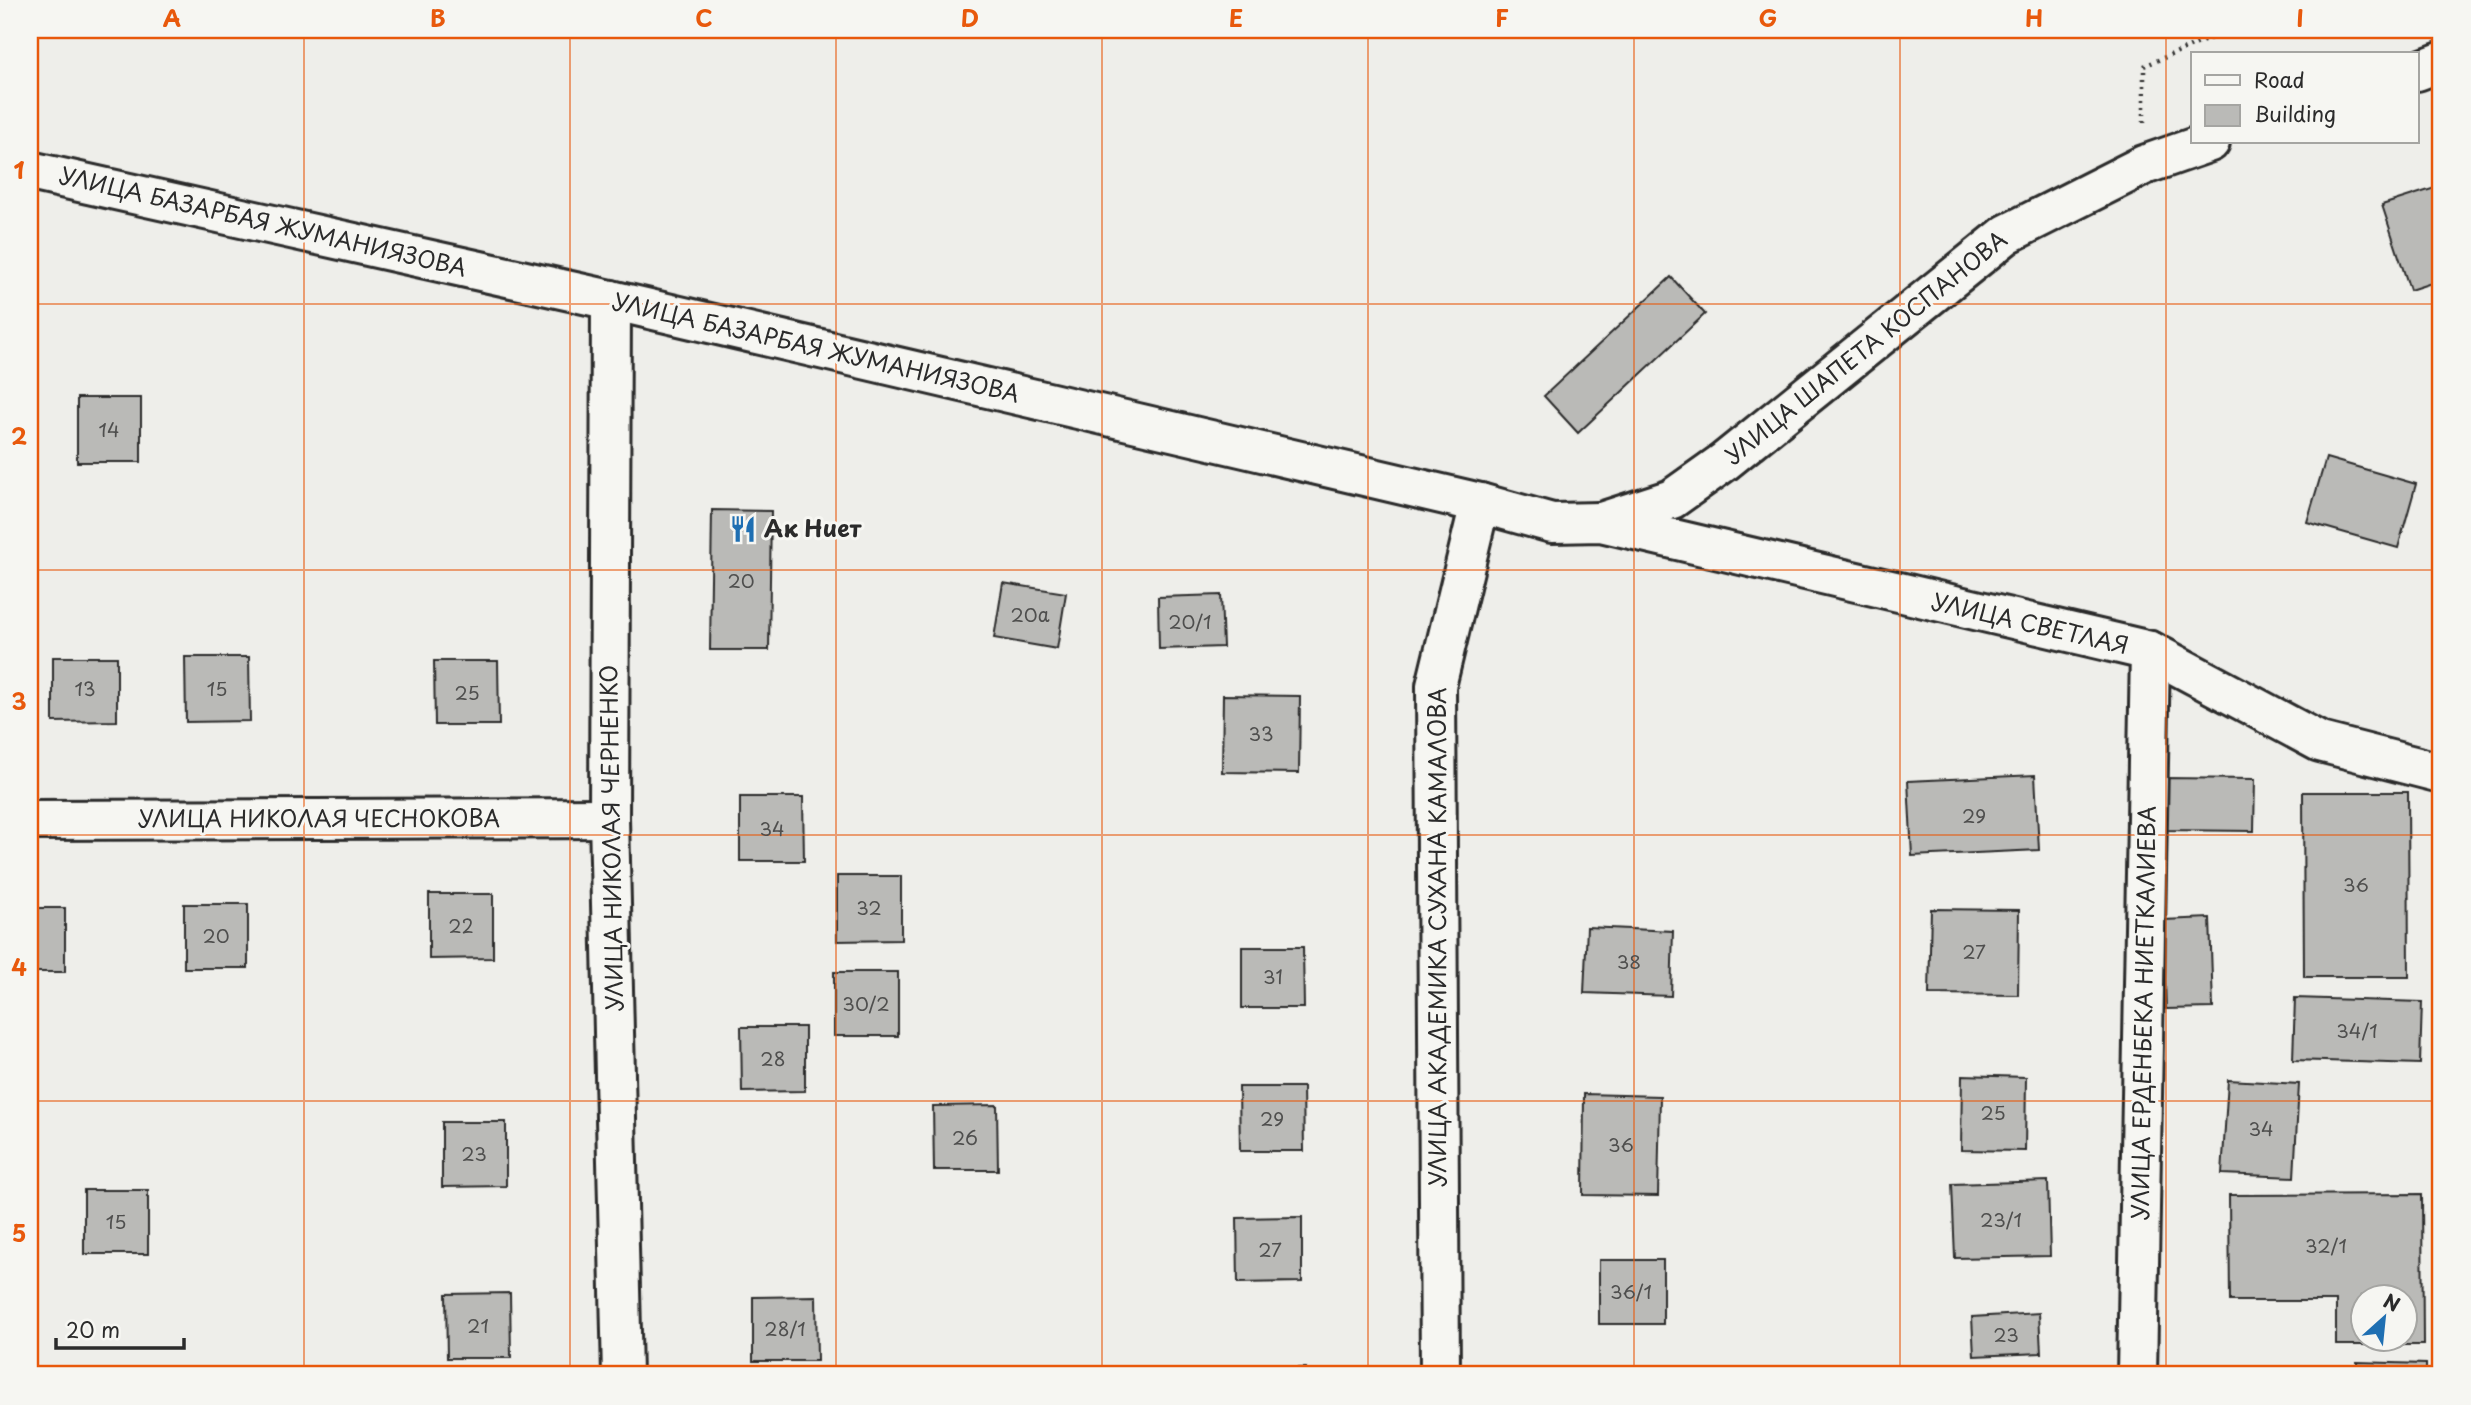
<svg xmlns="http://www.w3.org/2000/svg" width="2471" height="1405" font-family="'Playpen Sans',sans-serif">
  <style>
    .building { fill: #babab7; stroke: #2b2b2b; stroke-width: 2; fill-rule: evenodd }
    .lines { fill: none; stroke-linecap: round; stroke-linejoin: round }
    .street-casing { stroke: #2b2b2b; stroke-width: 44 }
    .path { stroke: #2b2b2b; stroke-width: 4.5; stroke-dasharray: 2 5; stroke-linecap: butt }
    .street { stroke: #f6f6f2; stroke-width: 38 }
    .grid { fill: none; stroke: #e8590c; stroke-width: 2; stroke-opacity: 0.55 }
    .labels { text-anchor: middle; stroke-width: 6; stroke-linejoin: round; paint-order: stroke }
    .number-label { font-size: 19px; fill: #4f4f4e }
    .street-label { font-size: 23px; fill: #2b2b2b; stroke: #f6f6f2 }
    .poi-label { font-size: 23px; font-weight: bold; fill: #2b2b2b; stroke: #f6f6f2; text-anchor: start }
    .neatline { fill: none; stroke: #e8590c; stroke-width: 2.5 }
    .grid-label { font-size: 23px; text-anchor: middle; font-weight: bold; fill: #e8590c }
  </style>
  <rect width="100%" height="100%" fill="#eeeeea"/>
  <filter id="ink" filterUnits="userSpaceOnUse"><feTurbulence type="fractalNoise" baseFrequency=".0143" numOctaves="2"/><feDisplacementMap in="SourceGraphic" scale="14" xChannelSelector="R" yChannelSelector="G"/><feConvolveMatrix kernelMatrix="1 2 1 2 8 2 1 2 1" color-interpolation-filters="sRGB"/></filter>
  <g filter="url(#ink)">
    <!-- building -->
    <g class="building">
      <polygon points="2441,186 2441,280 2410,290 2382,205"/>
      <polygon points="1671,277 1705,314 1578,433 1544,396"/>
      <rect x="77" y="398" width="64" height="64"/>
      <polygon points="2326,458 2416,484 2398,548 2307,522"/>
      <polygon points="712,510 771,511 769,650 710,650"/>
      <polygon points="1003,583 1066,593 1057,649 994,638"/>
      <polygon points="1221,595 1223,647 1159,649 1158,597"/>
      <polygon points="53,657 117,657 117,721 53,722"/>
      <polygon points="185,657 249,657 250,721 186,722"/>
      <polygon points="434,661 498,661 499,725 435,725"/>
      <polygon points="1223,695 1300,696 1299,773 1222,772"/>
      <polygon points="2035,775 2039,850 1912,856 1908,781"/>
      <polygon points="2163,778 2255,779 2254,831 2162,830"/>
      <polygon points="2303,792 2408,792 2409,977 2304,977"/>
      <polygon points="740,797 803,797 804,861 740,861"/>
      <polygon points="837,876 901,876 901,940 837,941"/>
      <polygon points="429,894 493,894 493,958 429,959"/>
      <rect x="184" y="904" width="64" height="64"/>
      <rect x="30" y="908" width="35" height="64"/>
      <polygon points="1931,909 2019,910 2018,995 1929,994"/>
      <polygon points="2210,918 2213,1008 2166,1009 2163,920"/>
      <polygon points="1587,927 1673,931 1671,996 1584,993"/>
      <polygon points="1242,947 1303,947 1304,1008 1242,1008"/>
      <rect x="834" y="972" width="64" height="64"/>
      <polygon points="2295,998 2422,1002 2420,1064 2293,1060"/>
      <polygon points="741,1027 805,1027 805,1091 742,1092"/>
      <polygon points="1962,1075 2026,1077 2025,1151 1961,1150"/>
      <polygon points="2228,1080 2299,1084 2294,1177 2222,1174"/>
      <polygon points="1239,1087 1303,1087 1304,1151 1240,1151"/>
      <polygon points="1584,1094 1660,1096 1658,1196 1583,1195"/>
      <polygon points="997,1105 998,1170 934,1170 933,1106"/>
      <polygon points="442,1122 506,1122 506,1186 442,1187"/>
      <polygon points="2048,1181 2050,1256 1955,1258 1952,1184"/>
      <rect x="84" y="1190" width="64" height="64"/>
      <path d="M 2422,1194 L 2423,1345 L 2336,1345 L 2336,1301 L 2230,1301 L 2229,1195 ZM 2362,1296 L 2404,1296 L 2404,1338 L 2362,1338 Z"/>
      <polygon points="1302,1217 1302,1282 1238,1283 1237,1218"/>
      <rect x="1599" y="1260" width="64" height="64"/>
      <polygon points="510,1293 511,1358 447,1358 446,1294"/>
      <polygon points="816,1296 817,1361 753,1361 753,1297"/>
      <polygon points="2039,1313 2041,1353 1974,1356 1972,1317"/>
      <polygon points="2357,1362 2426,1364 2426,1375 2357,1375"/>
      <rect x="1242" y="1368" width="64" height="7"/>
    </g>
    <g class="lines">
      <defs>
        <g id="street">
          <polyline points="2417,71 2441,62"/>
          <polyline points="30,171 611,300 1480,503 1552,523 1601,522 2150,651 2320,742 2441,773"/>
          <polyline points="611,300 609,818 622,1375"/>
          <polyline points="1601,522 1672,499 1724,462 2007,234 2144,165 2210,142"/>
          <polyline points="30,820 609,818"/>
          <polyline points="1440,1375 1436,686 1480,503"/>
          <polyline points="2137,1375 2150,651"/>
        </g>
      </defs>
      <!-- street casing -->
      <use href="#street" class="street-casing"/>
      <!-- path -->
      <polyline class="path" points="2144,122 2144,66 2230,30"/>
      <!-- street -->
      <use href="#street" class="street"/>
    </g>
  </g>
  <!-- grid -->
  <path class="grid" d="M 304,30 L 304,1375M 570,30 L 570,1375M 836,30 L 836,1375M 1102,30 L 1102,1375M 1368,30 L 1368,1375M 1634,30 L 1634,1375M 1900,30 L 1900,1375M 2166,30 L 2166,1375M 30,304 L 2441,304M 30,570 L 2441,570M 30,835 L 2441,835M 30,1101 L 2441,1101"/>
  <!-- icons -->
  <defs>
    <symbol id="restaurant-bare" viewBox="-9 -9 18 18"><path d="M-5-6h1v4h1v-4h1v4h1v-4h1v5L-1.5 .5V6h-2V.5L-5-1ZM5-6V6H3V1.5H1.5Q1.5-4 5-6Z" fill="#1f6fb2" stroke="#f6f6f2" stroke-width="2.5" paint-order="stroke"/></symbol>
  </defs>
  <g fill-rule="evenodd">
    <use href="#restaurant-bare" x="724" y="510" width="38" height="38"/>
  </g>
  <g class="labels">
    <!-- number labels -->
    <g class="number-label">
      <text x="109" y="437">14</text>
      <text x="741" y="588">20</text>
      <text x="1030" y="622">20а</text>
      <text x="1190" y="629">20/1</text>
      <text x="85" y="696">13</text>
      <text x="217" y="696">15</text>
      <text x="467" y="700">25</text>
      <text x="1261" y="741">33</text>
      <text x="1974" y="823">29</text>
      <text x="772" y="836">34</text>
      <text x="2356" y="892">36</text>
      <text x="869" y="915">32</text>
      <text x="461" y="933">22</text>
      <text x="216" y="943">20</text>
      <text x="1974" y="959">27</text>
      <text x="1629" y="969">38</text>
      <text x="1273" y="984">31</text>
      <text x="866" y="1011">30/2</text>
      <text x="2357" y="1038">34/1</text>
      <text x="773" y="1066">28</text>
      <text x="1993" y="1120">25</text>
      <text x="1272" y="1126">29</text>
      <text x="2261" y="1136">34</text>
      <text x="965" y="1145">26</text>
      <text x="1621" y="1152">36</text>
      <text x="474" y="1161">23</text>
      <text x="2001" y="1227">23/1</text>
      <text x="116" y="1229">15</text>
      <text x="2326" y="1253">32/1</text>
      <text x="1270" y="1257">27</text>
      <text x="1631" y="1299">36/1</text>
      <text x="478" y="1333">21</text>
      <text x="785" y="1336">28/1</text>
      <text x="2006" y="1342">23</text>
    </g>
    <!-- street labels -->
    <g class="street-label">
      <text transform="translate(263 222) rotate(13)" y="8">УЛИЦА БАЗАРБАЯ ЖУМАНИЯЗОВА</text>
      <text transform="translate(816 348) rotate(13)" y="8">УЛИЦА БАЗАРБАЯ ЖУМАНИЯЗОВА</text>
      <text transform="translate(1866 348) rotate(-39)" y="8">УЛИЦА ШАПЕТА КОСПАНОВА</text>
      <text transform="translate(2030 624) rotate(13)" y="8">УЛИЦА СВЕТЛАЯ</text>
      <text x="319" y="827">УЛИЦА НИКОЛАЯ ЧЕСНОКОВА</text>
      <text transform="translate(612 838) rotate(-91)" y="8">УЛИЦА НИКОЛАЯ ЧЕРНЕНКО</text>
      <text transform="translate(1438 937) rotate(-90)" y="8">УЛИЦА АКАДЕМИКА СУХАНА КАМАЛОВА</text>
      <text transform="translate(2144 1013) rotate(-89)" y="8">УЛИЦА ЕРДЕНБЕКА НИЕТКАЛИЕВА</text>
    </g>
    <!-- poi labels -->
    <g class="poi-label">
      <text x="764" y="537">Ак Ниет</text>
    </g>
  </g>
  <!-- margin -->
  <rect width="2471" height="1405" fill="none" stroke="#f6f6f2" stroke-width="77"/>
  <!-- legend -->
  <rect x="2191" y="52" width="228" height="91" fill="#f6f6f2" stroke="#a5a5a2" stroke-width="2"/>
  <rect x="2205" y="75" width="35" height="10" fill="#f6f6f2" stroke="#a5a5a2" stroke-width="2"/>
  <text x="2254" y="88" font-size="21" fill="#2b2b2b">Road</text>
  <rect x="2205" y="105" width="35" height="21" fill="#babab7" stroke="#a5a5a2" stroke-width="2"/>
  <text x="2254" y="122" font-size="21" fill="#2b2b2b">Building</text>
  <!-- north arrow -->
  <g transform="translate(2384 1318) rotate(27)"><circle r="33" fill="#f6f6f2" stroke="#a5a5a2" stroke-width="2"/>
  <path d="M0-5L12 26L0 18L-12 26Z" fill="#1f6fb2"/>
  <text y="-10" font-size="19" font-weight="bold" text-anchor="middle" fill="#2b2b2b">N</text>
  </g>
  <!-- scale -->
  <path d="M56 1338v10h128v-10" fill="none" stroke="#2b2b2b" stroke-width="3.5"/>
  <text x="66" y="1338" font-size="21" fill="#2b2b2b" stroke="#f6f6f2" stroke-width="5" paint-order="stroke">20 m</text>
  <rect x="38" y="38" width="2394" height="1328" class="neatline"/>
  <g class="grid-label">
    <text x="172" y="27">A</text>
    <text x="438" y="27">B</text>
    <text x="704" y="27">C</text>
    <text x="970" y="27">D</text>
    <text x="1236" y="27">E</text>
    <text x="1502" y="27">F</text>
    <text x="1768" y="27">G</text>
    <text x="2034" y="27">H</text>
    <text x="2300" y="27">I</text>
    <text x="19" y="179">1</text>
    <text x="19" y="445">2</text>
    <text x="19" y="710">3</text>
    <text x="19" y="976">4</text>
    <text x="19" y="1242">5</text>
  </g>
</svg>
